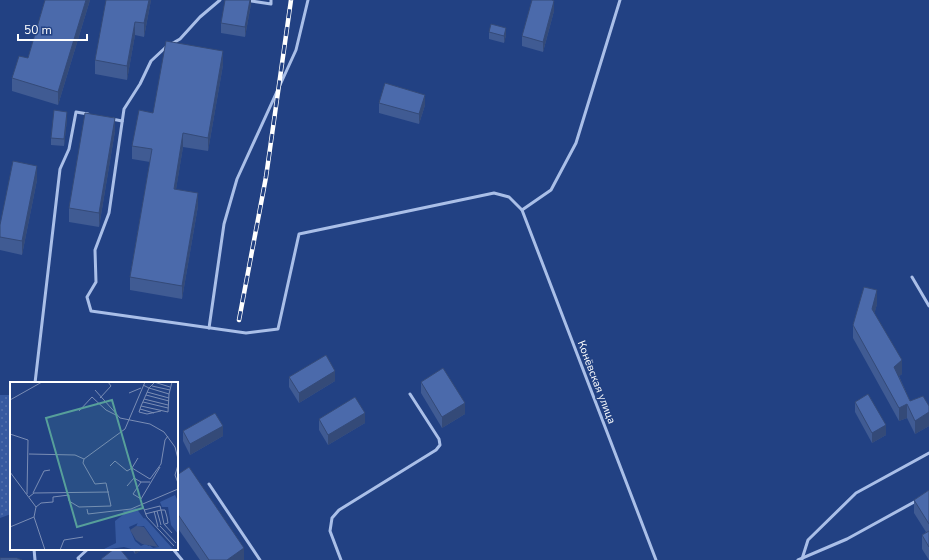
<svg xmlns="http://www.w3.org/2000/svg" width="929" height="560" font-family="'Nunito Sans',sans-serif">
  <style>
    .grass { fill: url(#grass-dots) }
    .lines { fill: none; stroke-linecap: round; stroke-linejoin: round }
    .service { stroke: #aabfe8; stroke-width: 3 }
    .rail-casing { stroke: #fff; stroke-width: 4.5 }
    .rail { stroke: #224183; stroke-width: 3; stroke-dasharray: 9; stroke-linecap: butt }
    .wall { fill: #405b93 }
    .shaded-wall { fill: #344a78 }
    .building { fill: #4b6aab; stroke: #344a78 }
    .labels { text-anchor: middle; stroke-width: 3; stroke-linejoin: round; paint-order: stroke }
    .street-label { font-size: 11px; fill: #fff; stroke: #224183 }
    .inset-road { fill: none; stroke: #7a8db5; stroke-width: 1 }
    .view { fill: #579f9a; fill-opacity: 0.15; stroke: #579f9a; stroke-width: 2 }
    .inset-edge { fill: none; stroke: #fff; stroke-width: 2 }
  </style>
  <defs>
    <pattern id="grass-dots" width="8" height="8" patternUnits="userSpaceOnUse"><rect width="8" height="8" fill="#3659a0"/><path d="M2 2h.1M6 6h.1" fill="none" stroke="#5472ae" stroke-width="1.8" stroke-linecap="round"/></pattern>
  </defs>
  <rect width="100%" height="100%" fill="#224183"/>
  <!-- grass -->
  <polygon class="grass" points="0,395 11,395 11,514 0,518"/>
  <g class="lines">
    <!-- service -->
    <g class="service">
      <polyline points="220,0 200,17 180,39 166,47 151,61 140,84 124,109 109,213 95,250 96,282 87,297 91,311 246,333 278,329 299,234 494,193 509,197 522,210 656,560"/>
      <polyline points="245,0 271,4 271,0"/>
      <polyline points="112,119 122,121"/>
      <polyline points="522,210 551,190 576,143 620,0"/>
      <polyline points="912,277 929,306"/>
      <polyline points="209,328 224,224 237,179 296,50 308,0"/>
      <polyline points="35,383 60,169 69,149 76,112 88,114"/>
      <polyline points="209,484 260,560"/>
      <polyline points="34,549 35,560"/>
      <polyline points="173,549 182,560"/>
      <polyline points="802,559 808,540 856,493 929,453"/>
      <polyline points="79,560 78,558 88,549"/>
      <polyline points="341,560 330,531 332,518 339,510 436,450 440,445 439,439 410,394"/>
      <polyline points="798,560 847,539 916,501"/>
    </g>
    <defs>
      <polyline id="rail" points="239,320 266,177 291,0"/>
    </defs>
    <!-- rail casing -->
    <use href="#rail" class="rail-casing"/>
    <!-- rail -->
    <use href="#rail" class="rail"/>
  </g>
  <!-- wall -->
  <g class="wall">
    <polygon points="45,0 90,0 58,105 12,91 12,78 28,58"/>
    <polygon points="151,0 144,37 135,35 127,80 95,74 95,60"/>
    <polygon points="251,0 251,4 245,37 221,33 221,23"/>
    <polygon points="554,11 543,52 522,46 522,36"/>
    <polygon points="489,32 506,35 504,43 489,39"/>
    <polygon points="223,65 208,151 183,147 176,189 198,206 182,299 130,290 130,277 150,162 132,159 132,146 153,113"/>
    <polygon points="379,103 425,105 419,124 379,113"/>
    <polygon points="67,119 64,146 51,145 51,138"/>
    <polygon points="115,131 99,227 69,222 69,208"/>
    <polygon points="37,180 22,255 0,250 0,225"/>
    <polygon points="877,304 874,314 902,374 899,376 910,401 929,406 929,426 915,434 907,418 899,421 853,338 853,325"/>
    <polygon points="289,377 335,381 299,403 289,387"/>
    <polygon points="421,382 465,414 442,428 421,393"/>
    <polygon points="855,402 886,435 872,443 855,412"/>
    <polygon points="319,419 365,423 328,445 319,430"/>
    <polygon points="183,431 223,436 190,455 183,441"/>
    <polygon points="177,475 244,560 200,560 177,527"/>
    <polygon points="929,490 929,560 922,549 922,535 926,532 914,513 914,500"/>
    <polygon points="132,549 144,549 135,554"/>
  </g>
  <!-- shaded-wall -->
  <g class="shaded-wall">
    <polygon points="86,0 90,0 58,105 58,92"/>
    <polygon points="149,0 151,0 144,37 144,23"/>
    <polygon points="250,0 251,0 251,4 245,37 245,27"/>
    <polygon points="554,1 554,11 543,52 543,42"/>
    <polygon points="135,22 135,35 127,80 127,66"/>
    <polygon points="506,28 506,35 504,43 504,36"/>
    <polygon points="223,51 223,65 208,151 208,138"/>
    <polygon points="425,95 425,105 419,124 419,114"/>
    <polygon points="67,112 67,119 64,146 64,139"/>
    <polygon points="115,118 115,131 99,227 99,213"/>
    <polygon points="183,133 183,147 174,202 174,189"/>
    <polygon points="37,166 37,180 22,255 22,241"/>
    <polygon points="198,193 198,206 182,299 182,286"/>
    <polygon points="877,290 877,304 872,323 872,309"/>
    <polygon points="902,360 902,374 894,380 894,367"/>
    <polygon points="335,371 335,381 299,403 299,393"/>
    <polygon points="465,403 465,414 442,428 442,417"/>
    <polygon points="907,404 907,418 899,421 899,408"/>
    <polygon points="929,412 929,426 915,434 915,421"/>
    <polygon points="365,413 365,423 328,445 328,435"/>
    <polygon points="886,425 886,435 872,443 872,433"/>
    <polygon points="223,426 223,436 190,455 190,444"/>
    <polygon points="244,548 244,560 227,560"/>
    <polygon points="135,549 144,549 135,554"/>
  </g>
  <!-- building -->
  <g class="building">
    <polygon points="45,0 86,0 58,92 12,78 19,56 28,58"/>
    <polygon points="106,0 149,0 144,23 135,22 127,66 95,60"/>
    <polygon points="225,0 250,0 245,27 221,23"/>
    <polygon points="532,0 552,0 554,1 543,42 522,36"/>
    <polygon points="491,24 506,28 504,36 489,32"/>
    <polygon points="166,41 223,51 208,138 183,133 174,189 198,193 182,286 130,277 152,149 132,146 139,110 153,113"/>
    <polygon points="385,83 425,95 419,114 379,103"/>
    <polygon points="54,110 67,112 64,139 51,138"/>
    <polygon points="85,113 115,118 99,213 69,208"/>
    <polygon points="13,161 37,166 22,241 0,237 0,225"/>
    <polygon points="864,287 877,290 872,309 902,360 894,367 910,401 923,396 929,406 929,412 915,421 907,404 899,408 853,325"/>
    <polygon points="326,355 335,371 299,393 289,377"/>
    <polygon points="443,368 465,403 442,417 421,382"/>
    <polygon points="868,394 886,425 872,433 855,402"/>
    <polygon points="355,397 365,413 328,435 319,419"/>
    <polygon points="215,413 223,426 190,444 183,431"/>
    <polygon points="189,467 244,548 227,560 209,560 177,513 177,475"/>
    <polygon points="929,490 929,524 914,500"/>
    <polygon points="929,531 929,547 922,535"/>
    <polygon points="114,549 120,549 129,560 102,560 101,559"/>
    <polygon points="0,558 17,558 22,560 0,560"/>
  </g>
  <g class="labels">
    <!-- street labels -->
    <g class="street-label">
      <text transform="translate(597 382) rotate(69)" y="4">Конёвская улица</text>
    </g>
  </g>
  <!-- overview -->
  <g transform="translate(10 382)">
    <rect width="168" height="168" fill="#224183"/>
    <path d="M 165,113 L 168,119 L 168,152 L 161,143 L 158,125 L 152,125 L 150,120 ZM 126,126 L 135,138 L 119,145 L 125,159 L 131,164 L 135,162 L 143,166 L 158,168 L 125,168 L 114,165 L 92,168 L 106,161 L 105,139 L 114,132 L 113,129 Z" fill="#3659a0"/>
    <path d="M 135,136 L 163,167 L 163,168 L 139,168 L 139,163 L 143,166 L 149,165 L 134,144 L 126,145 L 128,140 Z" fill="#3659a0"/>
    <path d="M 126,144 L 134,145 L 148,165 L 132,162 L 126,158 L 120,148 Z" fill="#3e5485"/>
    <path class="inset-road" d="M 144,0 L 160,5M 133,3 L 139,6 L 159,12 L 158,30 L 131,24 L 139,6 L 145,0M 142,4 L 160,8M 85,8 L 110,36 L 140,42 L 154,50 L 165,65 L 168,77M 137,10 L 159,16M 119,11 L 131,6M 159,12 L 162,0M 136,13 L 159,19M 90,16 L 101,4 L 98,0M 134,17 L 158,23M 0,18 L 32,0M 133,20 L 158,26M 131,24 L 129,30 L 137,32 L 151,29M 130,27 L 144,31M 69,29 L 82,15 L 96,28 L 106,33M 0,52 L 18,58 L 17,112M 19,72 L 65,73 L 74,77M 128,76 L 122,86 L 140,97 L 151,82 L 155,58 L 158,54M 74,77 L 115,47 L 135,0M 168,83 L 165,93 L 168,101M 100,84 L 105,79 L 117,89 L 122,86M 0,90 L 26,125 L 24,135M 140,100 L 131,100 L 123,112 L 131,117 L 150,85M 117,104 L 124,96 L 131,100M 23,111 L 34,89 L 40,88M 19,115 L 24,111 L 99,110M 132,122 L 137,135 L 164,164M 26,125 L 31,121 L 43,120 L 43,115 L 59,113 L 59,119 L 69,125 L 101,124 L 96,101 L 85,102 L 73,81 L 74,77M 77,127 L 78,132 L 121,127 L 168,107M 134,128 L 150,124 L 151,128 L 135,132M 151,128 L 154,142 L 162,151M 151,128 L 155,128 L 157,135 L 158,141 L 155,142M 144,129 L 148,145M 147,129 L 151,143M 150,144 L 166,161M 0,145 L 24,135 L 35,168M 50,168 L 54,158 L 73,155"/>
    <path class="view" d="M 102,18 L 133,126 L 67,145 L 36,36 Z"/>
    <rect width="168" height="168" class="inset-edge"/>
  </g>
  <!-- scale -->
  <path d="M18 34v6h69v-6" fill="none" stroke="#ffffff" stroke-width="2"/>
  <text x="24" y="34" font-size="12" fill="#ffffff" stroke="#224183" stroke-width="3" paint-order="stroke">50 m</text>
</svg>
